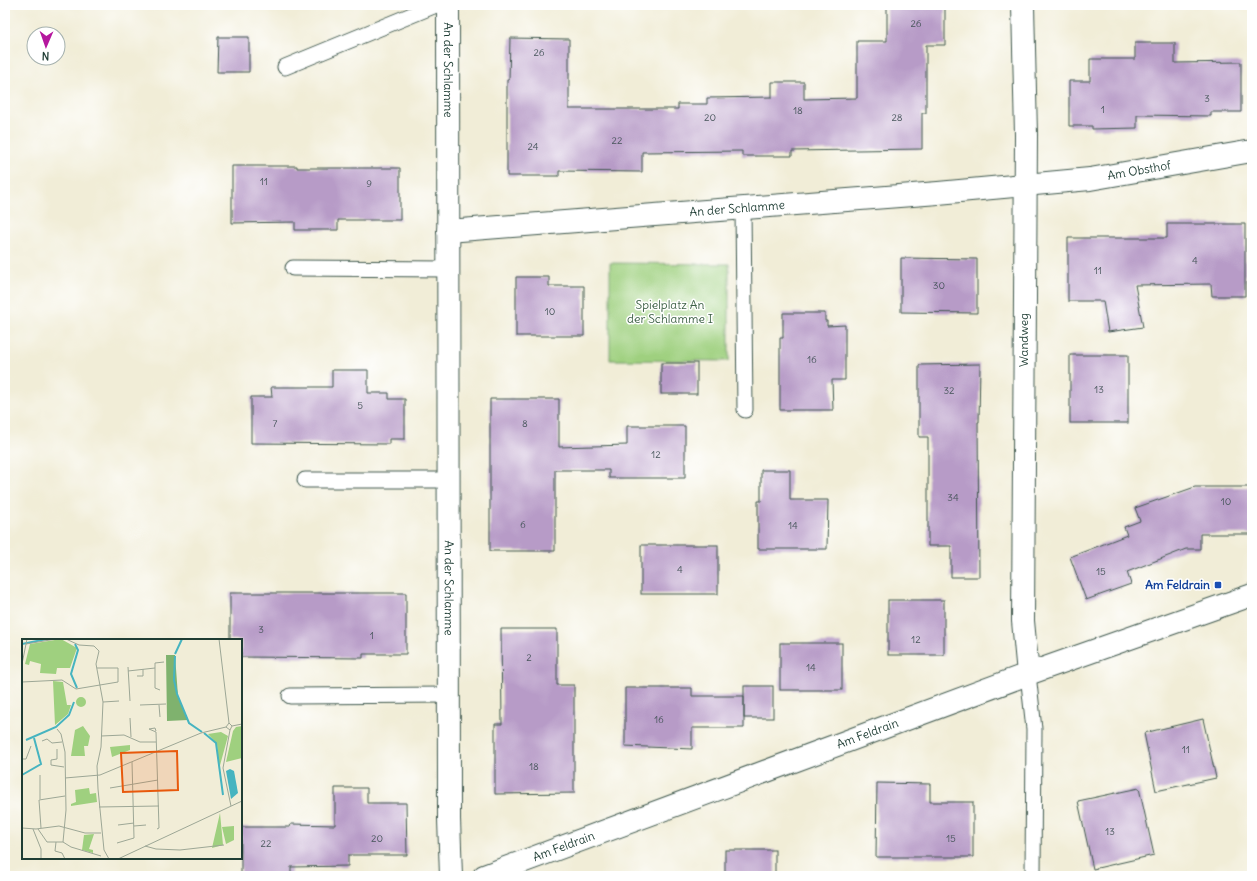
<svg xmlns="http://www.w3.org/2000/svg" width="1257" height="881" font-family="Delius,sans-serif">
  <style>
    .green { fill: #9fd07f; stroke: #5f865a }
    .building { fill: #b79bc7 }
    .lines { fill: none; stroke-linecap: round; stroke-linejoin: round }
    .lane-casing { stroke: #3e574c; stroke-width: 17 }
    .street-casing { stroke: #3e574c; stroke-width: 24 }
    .lane { stroke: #fff; stroke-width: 15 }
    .street { stroke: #fff; stroke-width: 22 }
    .transit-dot { fill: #1a4fb4; stroke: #fff; stroke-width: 1.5 }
    .labels { text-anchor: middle; stroke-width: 3; stroke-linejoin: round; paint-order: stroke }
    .number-label { font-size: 10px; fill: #455459 }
    .street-label { font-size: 12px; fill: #1f3d34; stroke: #fff }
    .park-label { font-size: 12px; fill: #3f6247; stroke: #fff }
    .transit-label { font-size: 12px; font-weight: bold; fill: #164399; stroke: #fff; text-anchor: end }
    .inset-river { fill: none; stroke: #46b4c0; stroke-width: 2 }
    .inset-road { fill: none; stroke: #9da796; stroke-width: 1 }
    .view { fill: #e8590c; fill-opacity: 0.15; stroke: #e8590c; stroke-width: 2 }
    .inset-edge { fill: none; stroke: #1f3d34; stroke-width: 2 }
  </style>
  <rect width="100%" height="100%" fill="#fff"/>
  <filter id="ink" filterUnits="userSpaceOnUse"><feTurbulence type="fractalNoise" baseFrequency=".025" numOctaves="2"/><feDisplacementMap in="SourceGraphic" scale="8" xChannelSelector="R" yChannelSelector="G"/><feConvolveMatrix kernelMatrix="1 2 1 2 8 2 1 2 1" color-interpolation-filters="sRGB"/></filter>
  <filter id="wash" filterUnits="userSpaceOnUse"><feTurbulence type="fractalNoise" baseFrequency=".012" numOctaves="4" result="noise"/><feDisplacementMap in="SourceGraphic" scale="16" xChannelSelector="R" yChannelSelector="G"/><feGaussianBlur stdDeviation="0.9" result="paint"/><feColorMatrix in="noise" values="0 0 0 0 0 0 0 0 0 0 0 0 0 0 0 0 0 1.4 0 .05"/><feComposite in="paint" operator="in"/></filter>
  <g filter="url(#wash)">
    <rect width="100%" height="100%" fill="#f1edd7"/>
    <!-- green -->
    <polygon class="green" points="610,263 729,264 729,361 610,360"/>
    <g id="blocks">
      <!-- building -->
      <g class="building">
        <polygon points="887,5 945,5 945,45 926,45 926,113 922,113 922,149 792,151 792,156 742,156 742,151 642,152 642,172 559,171 559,176 507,176 507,80 509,80 510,38 569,39 569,109 678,109 678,104 707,104 707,98 772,97 772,82 804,82 804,99 857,98 857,41 887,41"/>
        <polygon points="218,37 249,37 249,72 217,72"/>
        <polygon points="1135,43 1175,43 1175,63 1241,62 1241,112 1211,112 1211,116 1137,115 1137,128 1092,129 1092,126 1069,126 1069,81 1090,81 1090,59 1135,59"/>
        <polygon points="232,166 297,166 297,168 400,168 400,220 338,220 338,230 295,230 295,222 232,223"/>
        <polygon points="1167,224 1245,224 1245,296 1212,296 1211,284 1135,285 1143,327 1108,332 1103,301 1068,301 1068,238 1167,238"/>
        <polygon points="901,258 977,259 977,313 901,312"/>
        <polygon points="516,277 549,277 549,286 584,286 584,336 516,336"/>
        <polygon points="783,313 825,313 825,321 827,321 827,326 845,325 845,380 832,380 833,410 780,410 780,338 783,338"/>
        <rect x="1070" y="355" width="58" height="68"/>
        <rect x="661" y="363" width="36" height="31"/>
        <polygon points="980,364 979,422 978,422 979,577 951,577 951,546 928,546 928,437 919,437 919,365"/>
        <polygon points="332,370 368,370 368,393 389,393 389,399 405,399 405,439 389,439 389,444 251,443 251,397 272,397 271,387 332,387"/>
        <polygon points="490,399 559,399 559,447 627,445 627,426 685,426 685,478 609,478 609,470 555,470 555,551 490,551"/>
        <polygon points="761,470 790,470 790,500 828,500 827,549 758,549 758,501 761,501"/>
        <polygon points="1195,487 1252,487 1252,534 1200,534 1200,549 1186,549 1127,572 1131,584 1086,600 1070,557 1127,535 1124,527 1140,521 1135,508"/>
        <rect x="641" y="545" width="77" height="49"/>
        <polygon points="230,593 406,593 406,654 363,654 363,658 241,657 241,640 230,640"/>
        <rect x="888" y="600" width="56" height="55"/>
        <polygon points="501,629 557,629 557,685 574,685 574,793 495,794 495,724 502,724"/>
        <rect x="780" y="643" width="62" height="47"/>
        <rect x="744" y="686" width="29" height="32"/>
        <polygon points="625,688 692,688 692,696 744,696 744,728 692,728 692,749 625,746"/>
        <polygon points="1203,719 1216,778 1156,791 1144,733"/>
        <polygon points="877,783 930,784 930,802 973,802 973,857 876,857"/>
        <polygon points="335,788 367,788 367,803 406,803 407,855 348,855 348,866 291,867 291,876 241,876 241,827 290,827 291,824 335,825"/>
        <polygon points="1139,788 1154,855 1093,869 1078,801"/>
        <rect x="725" y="850" width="50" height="26"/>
      </g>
    </g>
  </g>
  <g filter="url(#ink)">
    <use href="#blocks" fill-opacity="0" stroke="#3e574c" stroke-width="1"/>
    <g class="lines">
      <defs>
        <g id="lane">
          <polyline points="285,67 436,5"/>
          <polyline points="743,208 745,410"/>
          <polyline points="293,268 448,269"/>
          <polyline points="305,480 448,480"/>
          <polyline points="1028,674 1034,729 1033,876"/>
          <polyline points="290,696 449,695"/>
        </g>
        <g id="street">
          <path id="s1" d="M 448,5 L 449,819 L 451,876"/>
          <polyline points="1023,5 1026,135 1023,621 1028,674"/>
          <path id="s2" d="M 448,231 L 938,193 L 1090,179 L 1252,151"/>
          <path id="s3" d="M 484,876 L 1028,674 L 1252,595"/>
        </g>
      </defs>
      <!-- lane casing -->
      <use href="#lane" class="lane-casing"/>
      <!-- street casing -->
      <use href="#street" class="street-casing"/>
      <!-- lane -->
      <use href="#lane" class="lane"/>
      <!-- street -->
      <use href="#street" class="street"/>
    </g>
  </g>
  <!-- markers -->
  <rect class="transit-dot" x="1214" y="581" width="8" height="8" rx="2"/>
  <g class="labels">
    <!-- number labels -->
    <g class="number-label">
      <text x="916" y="27">26</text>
      <text x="539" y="56">26</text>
      <text x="1207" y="102">3</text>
      <text x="1103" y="113">1</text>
      <text x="798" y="114">18</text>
      <text x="710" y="121">20</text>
      <text x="897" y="121">28</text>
      <text x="617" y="144">22</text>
      <text x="533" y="150">24</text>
      <text x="264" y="185">11</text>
      <text x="369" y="187">9</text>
      <text x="1195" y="264">4</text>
      <text x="1098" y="274">11</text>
      <text x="939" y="289">30</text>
      <text x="550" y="315">10</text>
      <text x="812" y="363">16</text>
      <text x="1099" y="393">13</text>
      <text x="949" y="394">32</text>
      <text x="360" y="409">5</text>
      <text x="275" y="427">7</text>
      <text x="525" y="427">8</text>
      <text x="656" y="458">12</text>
      <text x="953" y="501">34</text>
      <text x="1226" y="505">10</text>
      <text x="523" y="528">6</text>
      <text x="793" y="529">14</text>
      <text x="680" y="573">4</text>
      <text x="1101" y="575">15</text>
      <text x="261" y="633">3</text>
      <text x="372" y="639">1</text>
      <text x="916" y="643">12</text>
      <text x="529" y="661">2</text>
      <text x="811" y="671">14</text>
      <text x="659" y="723">16</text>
      <text x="1186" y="753">11</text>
      <text x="534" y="770">18</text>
      <text x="1110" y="835">13</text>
      <text x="377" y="842">20</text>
      <text x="951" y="842">15</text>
      <text x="266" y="847">22</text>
    </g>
    <!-- street labels -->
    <g class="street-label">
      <text dy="4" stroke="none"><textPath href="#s1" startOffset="65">An der Schlamme</textPath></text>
      <text dy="4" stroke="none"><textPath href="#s2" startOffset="694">Am Obsthof</textPath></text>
      <text dy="4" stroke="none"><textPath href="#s2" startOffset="290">An der Schlamme</textPath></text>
      <text transform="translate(1024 340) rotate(-90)" y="4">Wandweg</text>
      <text dy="4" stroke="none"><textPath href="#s1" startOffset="583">An der Schlamme</textPath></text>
      <text dy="4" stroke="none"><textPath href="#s3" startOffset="409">Am Feldrain</textPath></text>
      <text dy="4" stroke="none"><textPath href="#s3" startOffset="85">Am Feldrain</textPath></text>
    </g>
    <!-- park labels -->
    <g class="park-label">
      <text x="670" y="309">Spielplatz An<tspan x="670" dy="14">der Schlamme I</tspan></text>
    </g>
    <!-- transit labels -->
    <g class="transit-label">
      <text x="1210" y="589">Am Feldrain</text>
    </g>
  </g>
  <!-- overview -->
  <g transform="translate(22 639)">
    <rect width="220" height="220" fill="#f1edd7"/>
    <path d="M 39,0 L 55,9 L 48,29 L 35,29 L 34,35 L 18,34 L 19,25 L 8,22 L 7,26 L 3,25 L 8,5 ZM 31,42 L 41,43 L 45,66 L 49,66 L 46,75 L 33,86 ZM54 63a5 5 0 1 1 10 0a5 5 0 1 1-10 0ZM 61,87 L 68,97 L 66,107 L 62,107 L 63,117 L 49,117 L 53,91 ZM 220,87 L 220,119 L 204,123 L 211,92 L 214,88 ZM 199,93 L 206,97 L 197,130 L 195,105 L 186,95 ZM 108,106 L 108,111 L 90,118 L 88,108 ZM 67,149 L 68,155 L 74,154 L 75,163 L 49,167 L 49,165 L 54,163 L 53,151 ZM 198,174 L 201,206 L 190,209 ZM 212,187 L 212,201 L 204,205 L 200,188 ZM 72,195 L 67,210 L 71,211 L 71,214 L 60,211 L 62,196 Z" fill="#9fd07f"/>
    <path d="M 144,16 L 153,16 L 156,57 L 166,81 L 145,82 Z" fill="#7fb26e"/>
    <path d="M 208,130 L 212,132 L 216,154 L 209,160 L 204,132 Z" fill="#46b4c0"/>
    <path class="inset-river" d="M 0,5 L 25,0M 53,5 L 56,11 L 49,35 L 55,49M 153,15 L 160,0M 153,17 L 152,41 L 155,55 L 167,84 L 180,93M 182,94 L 194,104 L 201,156M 4,101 L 34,88 L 47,76 L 52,63M 0,136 L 19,125 L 12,99"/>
    <path class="inset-road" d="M 44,0 L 57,6 L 72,7 L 77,12 L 74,25 L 81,63 L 79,108 L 75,127 L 76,150 L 82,211 L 87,220M 197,0 L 207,84M 4,5 L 34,0M 0,25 L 5,0M 106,28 L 108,62M 133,29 L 133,24 L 142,23M 106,32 L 133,29 L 133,49 L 138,51M 115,37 L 121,37 L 121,30M 0,43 L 40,41 L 54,50 L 96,43 L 96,29 L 75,29M 81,63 L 97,62M 118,66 L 144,65M 137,66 L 138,78M 108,79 L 109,98M 210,87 L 208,91 L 204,88 L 207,84 L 210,87 L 220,85M 35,90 L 39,95 L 43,113 L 44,171 L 41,203M 208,91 L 201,129 L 209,167M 134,92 L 133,89 L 127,90 L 134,93 L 137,189 L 135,190M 79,97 L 102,96 L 118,103 L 134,103M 20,102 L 25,100 L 30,104 L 40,103M 35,110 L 35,120 L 29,121 L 29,126 L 42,128M 0,120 L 4,120 L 9,107M 18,136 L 18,160M 43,139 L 78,136 L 179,94 L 204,88M 88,149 L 136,141M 77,168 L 137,167M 96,186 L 112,184M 112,187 L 124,186M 0,189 L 14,190 L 37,187 L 63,194 L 79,194M 19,189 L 17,161 L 43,157M 11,190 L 19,210 L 19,220M 16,190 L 25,203 L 41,203 L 49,208 L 79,217M 34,203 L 33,212 L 40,214 L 43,220M 95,204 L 112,199 L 110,123M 123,207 L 134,210 L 158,211 L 202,206M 96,220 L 220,162"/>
    <path class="view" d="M 155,112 L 156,151 L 101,153 L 99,114 Z"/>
    <rect width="220" height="220" class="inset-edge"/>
  </g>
  <!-- margin -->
  <rect width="1257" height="881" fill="none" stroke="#fff" stroke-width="20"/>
  <!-- north arrow -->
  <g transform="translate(46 46) rotate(182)"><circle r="19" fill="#ffffff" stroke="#a5b1ae"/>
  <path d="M0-3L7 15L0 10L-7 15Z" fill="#b5179e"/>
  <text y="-6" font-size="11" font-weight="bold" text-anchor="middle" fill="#1f3d34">N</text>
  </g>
</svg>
